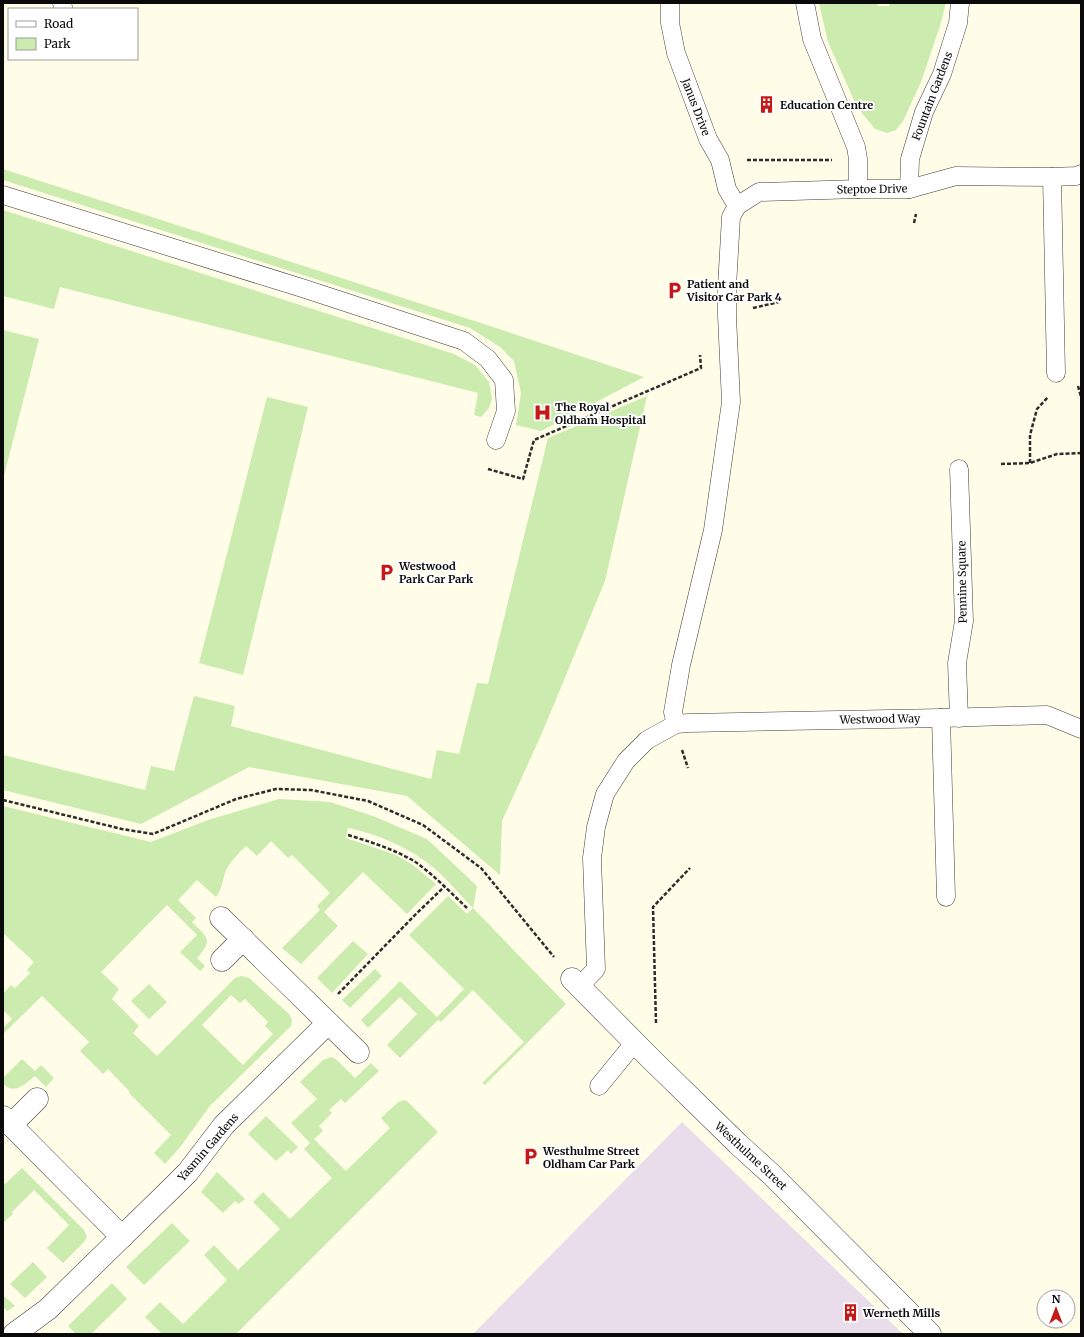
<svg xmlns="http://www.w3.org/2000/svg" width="1084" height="1337" font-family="Merriweather,serif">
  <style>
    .industrial { fill: #eaddeb }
    .green { fill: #cbecae; fill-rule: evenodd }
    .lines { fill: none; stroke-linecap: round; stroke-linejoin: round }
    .lane-casing { stroke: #3d3d3d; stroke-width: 19 }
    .street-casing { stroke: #3d3d3d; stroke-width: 23 }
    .path { stroke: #2c2c2c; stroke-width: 2.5; stroke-dasharray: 4 2; stroke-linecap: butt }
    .lane { stroke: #fff; stroke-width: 18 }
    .street { stroke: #fff; stroke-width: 22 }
    .labels { text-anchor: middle; stroke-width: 4; stroke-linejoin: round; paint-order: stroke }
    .street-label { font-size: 11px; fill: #0a0a0a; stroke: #fff }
    .poi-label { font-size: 11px; font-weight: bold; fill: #0a0a0a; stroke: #fff; text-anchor: start }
  </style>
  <rect width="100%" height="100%" fill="#fffce7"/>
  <!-- industrial -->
  <polygon class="industrial" points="682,1122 903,1334 473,1334"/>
  <!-- green -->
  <g class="green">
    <polygon points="819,3 877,3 878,6 889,6 890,3 946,3 940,26 921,82 903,121 896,130 887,133 875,129 857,107 828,42"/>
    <polygon points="3,169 487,325 644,377 541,431 516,425 521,393 514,361 500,347 470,328 3,180"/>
    <polygon points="3,210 454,354 475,365 489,382 492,399 489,408 481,417 474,415 478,393 60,287 54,309 3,296"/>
    <polygon points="3,330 39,339 3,480"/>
    <polygon points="647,396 605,581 542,733 502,821 500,875 407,796 249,767 141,824 3,790 3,755 145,790 151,766 174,771 194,696 235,706 231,726 431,779 437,750 459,754 477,683 488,684 548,438"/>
    <polygon points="267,397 308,407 243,675 199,663"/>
    <path d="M 279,799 L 330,802 L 373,816 L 427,839 L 477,886 L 473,908 L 566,1004 L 485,1085 L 482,1083 L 524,1042 L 473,990 L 441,1022 L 438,1020 L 400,1058 L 387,1045 L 417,1014 L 400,997 L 368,1028 L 361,1020 L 400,981 L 437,1017 L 464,989 L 409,935 L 448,896 L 467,914 L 473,908 C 460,895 448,880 434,868 C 412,849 376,833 348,828 L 346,838 L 396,855 L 413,865 L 436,884 L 407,914 L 363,872 L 324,912 L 338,926 L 301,964 L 282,948 L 320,910 L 317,906 L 330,893 L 292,855 L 288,858 L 271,841 L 257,856 L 246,846 C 238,854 229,862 225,873 C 222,882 222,889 216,897 L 197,880 L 178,900 L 196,918 L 192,922 C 207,937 214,940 197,958 L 205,966 L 200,971 L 180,952 L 197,935 L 167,905 L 101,972 L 119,989 L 112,999 L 139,1026 L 133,1033 L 157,1056 L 235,978 L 242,976 L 249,978 L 289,1014 L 292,1020 L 291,1026 L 209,1107 L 181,1146 L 165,1164 L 154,1153 L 171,1135 L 129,1093 L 130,1092 L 108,1069 L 103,1074 L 80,1051 L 89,1042 L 42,996 L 3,1034 L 3,1028 L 12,1019 L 3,1010 L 3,994 L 11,985 L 15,988 L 30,973 L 27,970 L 34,962 L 3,933 L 3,806 L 151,842 L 208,820 ZM 231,995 L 240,1003 L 245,999 L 268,1022 L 265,1026 L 273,1034 L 243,1065 L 202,1025 Z"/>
    <polygon points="353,941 368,954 332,993 317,978"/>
    <polygon points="375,969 382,976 350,1008 342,1000"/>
    <polygon points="149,984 167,1002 149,1019 131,1001"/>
    <polygon points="331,1057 336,1059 355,1078 371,1063 379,1071 345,1103 341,1099 329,1110 332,1113 319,1126 323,1131 314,1139 346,1171 390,1128 381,1118 398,1102 406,1100 438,1132 236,1334 162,1334 145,1317 160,1302 183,1324 227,1280 204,1255 214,1245 238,1270 280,1229 253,1202 263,1192 290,1219 332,1178 304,1149 310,1143 291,1123 317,1099 300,1082 323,1060"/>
    <path d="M 22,1059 L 35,1071 L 41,1065 L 54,1078 L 46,1087 L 35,1076 C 25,1084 15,1095 3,1084 L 3,1078 Z"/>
    <polygon points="266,1116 298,1147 291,1154 288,1150 276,1161 248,1134"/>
    <polygon points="22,1168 84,1230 87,1237 83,1243 63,1263 47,1248 69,1225 34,1190 12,1212 13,1214 3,1223 3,1183 5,1184"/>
    <polygon points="217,1172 245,1199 239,1204 235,1201 223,1213 201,1192"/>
    <polygon points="172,1223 190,1241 144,1285 126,1267"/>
    <polygon points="33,1262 47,1277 25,1298 10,1284"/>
    <polygon points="112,1283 127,1299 91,1334 76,1334 68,1326"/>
    <polygon points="3,1295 15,1306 7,1311 3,1307"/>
  </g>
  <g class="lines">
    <defs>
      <g id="lane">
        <polyline points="62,3 63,7"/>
        <polyline points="670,3 670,23 676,53 708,139 720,160 727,189 737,206"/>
        <polyline points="805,3 812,39 856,147 858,159 858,189"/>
        <polyline points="1052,177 1056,373"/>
        <polyline points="909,189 910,159 924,112 942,74 958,23 960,3"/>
        <polyline points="3,195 302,288 464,341 488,359 504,380 506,411 496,440"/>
        <polyline points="737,206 759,192 858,189 909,189 956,176 1052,177 1076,176 1081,174"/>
        <polyline points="941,718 946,897"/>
        <polyline points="959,718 957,663 964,621 959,469"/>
        <polyline points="676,724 673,712 681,665 713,530 731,402 727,316 727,287 731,217 737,206"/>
        <polyline points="580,986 596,969 592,858 596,827 605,794 626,761 647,740 676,724 689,723 941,718 1047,715 1081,729"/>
        <polyline points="599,1086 635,1042"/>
      </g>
      <g id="street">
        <polyline points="221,918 358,1052"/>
        <polyline points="222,960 243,939"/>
        <polyline points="572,979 651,1059 738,1144 772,1175 930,1334"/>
        <polyline points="3,1117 122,1237"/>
        <polyline points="11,1125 37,1099"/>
        <polyline points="14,1334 48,1309 175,1185 188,1172 224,1125 328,1023"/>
      </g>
    </defs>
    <!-- lane casing -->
    <use href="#lane" class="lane-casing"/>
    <!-- street casing -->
    <use href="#street" class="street-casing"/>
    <!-- path -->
    <g class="path">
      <polyline points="747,160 832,160"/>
      <polyline points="914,223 916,214"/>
      <polyline points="753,308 779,302"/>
      <polyline points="1078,386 1081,397"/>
      <polyline points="1030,463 1030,435 1037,409 1048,397"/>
      <polyline points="1001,464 1030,463 1057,454 1081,453"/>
      <polyline points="488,469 523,479 534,440 701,368 700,355"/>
      <polyline points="682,750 688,768"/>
      <polyline points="3,800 122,829 153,834 236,799 276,789 311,790 368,801 423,825 481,868 554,957"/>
      <path d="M 348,835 C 371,842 393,849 414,861 C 433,874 450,892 467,908"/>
      <polyline points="338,994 416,914 445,886"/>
      <polyline points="656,1023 653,907 690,868"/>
    </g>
    <!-- lane -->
    <use href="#lane" class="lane"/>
    <!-- street -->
    <use href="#street" class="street"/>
  </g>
  <!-- icons -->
  <defs>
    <symbol id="building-bare" viewBox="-9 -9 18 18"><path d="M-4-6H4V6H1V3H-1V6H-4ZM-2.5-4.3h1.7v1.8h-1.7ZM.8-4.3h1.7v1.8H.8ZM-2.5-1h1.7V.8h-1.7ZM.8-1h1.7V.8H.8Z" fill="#c51918" stroke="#fff" stroke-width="2.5" paint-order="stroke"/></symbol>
    <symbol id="parking-bare" viewBox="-9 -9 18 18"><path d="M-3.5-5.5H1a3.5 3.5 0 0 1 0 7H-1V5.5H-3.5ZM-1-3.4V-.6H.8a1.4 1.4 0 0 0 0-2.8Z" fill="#c51918" stroke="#fff" stroke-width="2.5" paint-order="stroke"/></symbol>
    <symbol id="hospital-bare" viewBox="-9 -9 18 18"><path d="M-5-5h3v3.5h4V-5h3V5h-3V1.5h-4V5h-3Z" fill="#c51918" stroke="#fff" stroke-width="2.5" paint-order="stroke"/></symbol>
  </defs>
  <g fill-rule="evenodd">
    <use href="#building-bare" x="754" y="92" width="25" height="25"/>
    <use href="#parking-bare" x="662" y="278" width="25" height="25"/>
    <use href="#hospital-bare" x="530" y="400" width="25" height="25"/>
    <use href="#parking-bare" x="374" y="560" width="25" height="25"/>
    <use href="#parking-bare" x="518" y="1144" width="25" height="25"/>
    <use href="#building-bare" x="838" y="1300" width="25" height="25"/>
  </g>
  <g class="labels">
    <!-- street labels -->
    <g class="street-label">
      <text transform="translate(932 96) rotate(-69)" y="4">Fountain Gardens</text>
      <text transform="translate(696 107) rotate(69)" y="4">Janus Drive</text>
      <text transform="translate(872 189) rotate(-1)" y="4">Steptoe Drive</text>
      <text transform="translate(962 582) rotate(-91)" y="4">Pennine Square</text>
      <text transform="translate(880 719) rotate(-1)" y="4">Westwood Way</text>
      <text transform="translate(208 1147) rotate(-49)" y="4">Yasmin Gardens</text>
      <text transform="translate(751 1156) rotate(43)" y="4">Westhulme Street</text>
    </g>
    <!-- poi labels -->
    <g class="poi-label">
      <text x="780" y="109">Education Centre</text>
      <text x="687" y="288">Patient and<tspan x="687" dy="13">Visitor Car Park 4</tspan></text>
      <text x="555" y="411">The Royal<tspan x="555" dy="13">Oldham Hospital</tspan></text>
      <text x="399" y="570">Westwood<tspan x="399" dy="13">Park Car Park</tspan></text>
      <text x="543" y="1155">Westhulme Street<tspan x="543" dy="13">Oldham Car Park</tspan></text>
      <text x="863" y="1317">Werneth Mills</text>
    </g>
  </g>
  <!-- border -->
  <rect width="1084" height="1337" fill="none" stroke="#0a0a0a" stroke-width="8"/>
  <!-- legend -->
  <rect x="8" y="8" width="130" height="52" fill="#ffffff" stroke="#9d9d9d"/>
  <rect x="16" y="21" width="20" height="6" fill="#ffffff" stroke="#9d9d9d"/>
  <text x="44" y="28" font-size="12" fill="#0a0a0a">Road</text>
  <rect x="16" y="38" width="20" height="12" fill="#cbecae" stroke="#9d9d9d"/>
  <text x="44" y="48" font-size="12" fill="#0a0a0a">Park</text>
  <!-- north arrow -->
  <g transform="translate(1056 1309)"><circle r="19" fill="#ffffff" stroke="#9d9d9d"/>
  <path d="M0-3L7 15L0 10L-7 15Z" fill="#c51918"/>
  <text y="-6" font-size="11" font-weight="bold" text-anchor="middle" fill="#0a0a0a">N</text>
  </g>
</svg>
